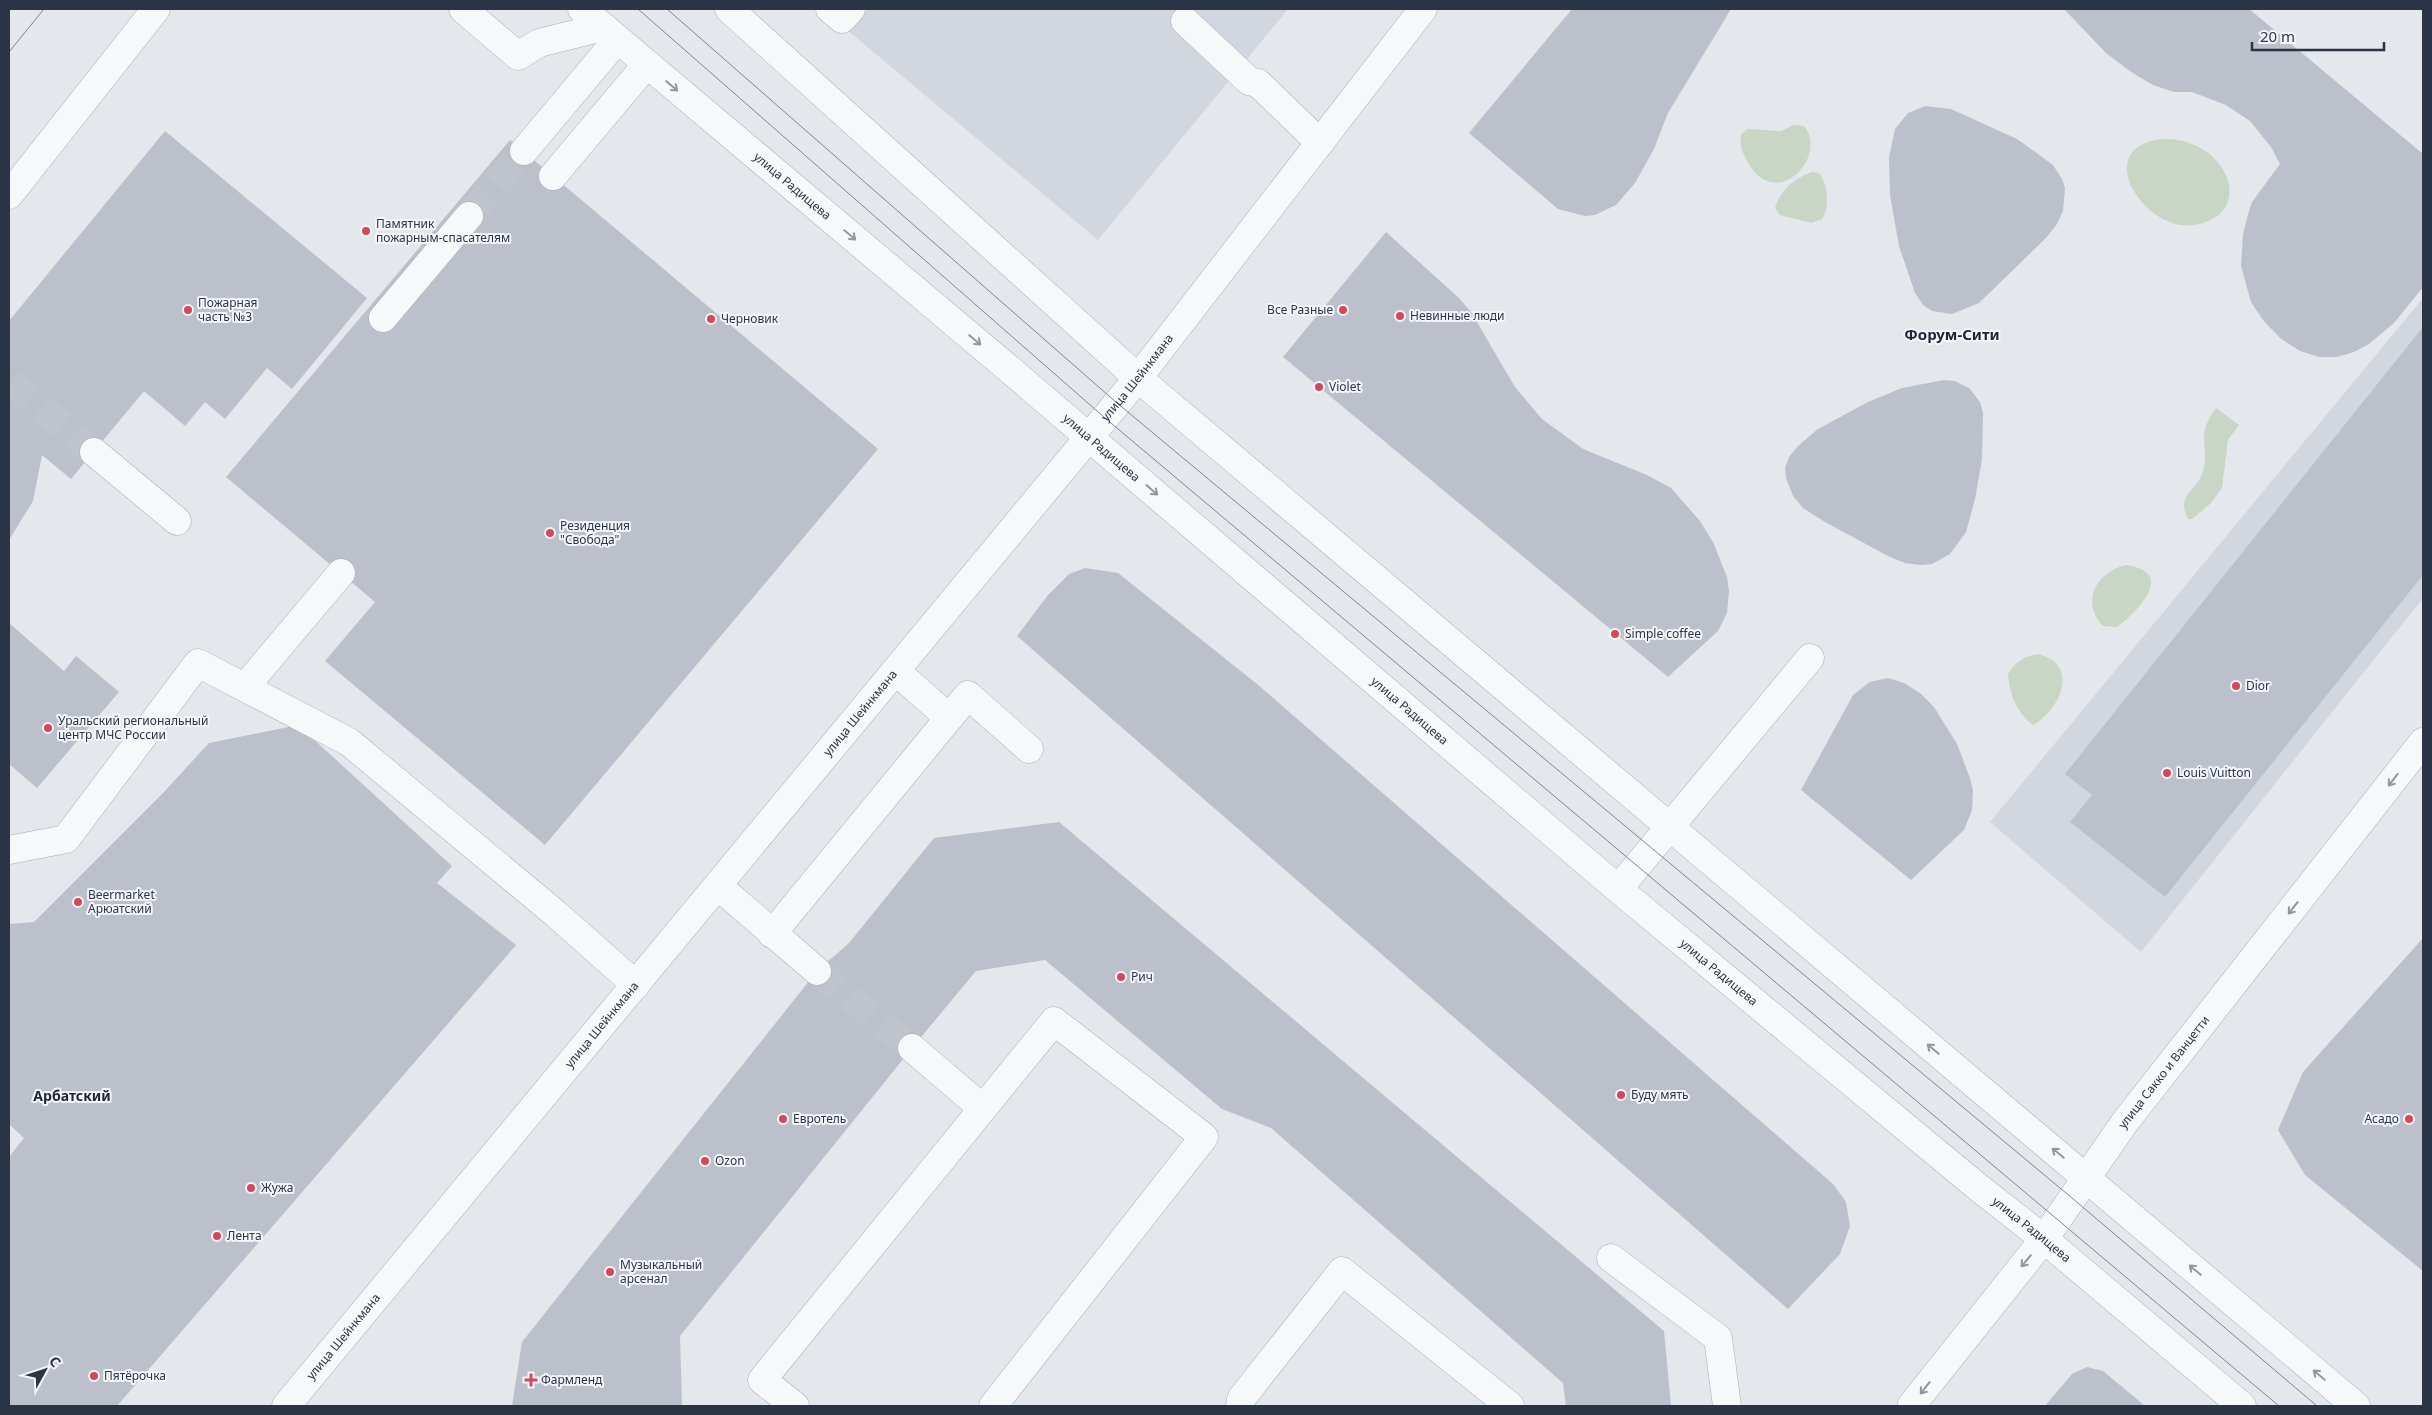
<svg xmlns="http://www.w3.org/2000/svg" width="2432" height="1415" font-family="'Noto Sans',sans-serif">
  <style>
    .built { fill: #d2d6de }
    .green { fill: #c9d6c5 }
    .building { fill: #bbc0ca }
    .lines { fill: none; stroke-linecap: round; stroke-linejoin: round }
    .minor-tunnel { stroke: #bfc3cb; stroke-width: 28; stroke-dasharray: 28 14; stroke-linecap: butt }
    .minor-casing { stroke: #a9aeb7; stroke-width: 29 }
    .minor { stroke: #f7f8fa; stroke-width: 28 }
    .tram { stroke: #7d8696; stroke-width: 1 }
    .oneway { stroke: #9196a0 }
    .poi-dot { fill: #d1495b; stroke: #f4f6f9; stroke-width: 2 }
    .labels { text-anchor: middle; stroke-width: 4; stroke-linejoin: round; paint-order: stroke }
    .street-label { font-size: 12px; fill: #2b3445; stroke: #f4f6f9 }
    .poi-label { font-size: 12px; fill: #2b3445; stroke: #f4f6f9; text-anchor: start }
    .neighbourhood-label { font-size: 14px; font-weight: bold; fill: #1d2536; stroke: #f4f6f9 }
    .quarter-label { font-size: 15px; font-weight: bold; fill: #1d2536; stroke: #f4f6f9 }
  </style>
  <rect width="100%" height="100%" fill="#e4e7ec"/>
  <!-- built -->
  <g class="built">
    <polygon points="822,9 1288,9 1098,240"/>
    <polygon points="2423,298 2423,598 2141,952 1990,822"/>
  </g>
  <!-- green -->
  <g class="green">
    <path d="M 1793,125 L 1804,126 C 1829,156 1777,212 1749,164 C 1743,154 1739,146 1741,135 L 1747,129 L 1781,131 Z"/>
    <path d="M 2162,139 C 2173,139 2183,140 2192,144 C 2234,160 2249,216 2194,225 C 2145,233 2089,147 2162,139 Z"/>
    <path d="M 1812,172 L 1819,173 C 1828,184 1830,207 1822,219 L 1811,223 L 1780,215 L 1775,208 C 1780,190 1795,178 1812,172 Z"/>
    <path d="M 2216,408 L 2239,425 L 2228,440 L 2222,488 L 2211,503 L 2192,519 L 2188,519 C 2176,495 2195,492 2202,474 C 2212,447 2193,439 2216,408 Z"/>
    <path d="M 2126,565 C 2176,572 2139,610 2117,627 L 2103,626 C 2080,602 2096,572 2126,565 Z"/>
    <path d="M 2039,654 C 2043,656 2050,658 2054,661 C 2075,681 2053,714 2033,725 C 2016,712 2010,695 2008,674 C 2016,662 2023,656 2039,654 Z"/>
  </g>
  <!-- building -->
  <g class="building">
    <polygon points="1572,9 1731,9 1668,113 1654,149 1635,183 1616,205 1595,215 1585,216 1558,209 1469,133"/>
    <polygon points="2064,9 2249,9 2423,154 2423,287 2394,323 2369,344 2354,352 2337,357 2319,357 2300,351 2280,338 2263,320 2251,302 2241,266 2243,234 2249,211 2252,202 2280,164 2271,147 2250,121 2226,105 2192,92 2174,92 2153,85 2131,72 2106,53"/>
    <polygon points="1925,106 1951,109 2017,139 2053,165 2062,179 2065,188 2063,211 2057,224 2046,238 1979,303 1952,314 1932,311 1923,305 1915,293 1899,246 1890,195 1889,157 1895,129 1908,113"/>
    <polygon points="165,131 367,298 292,389 267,368 225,419 205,402 185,426 144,391 71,479 42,455 33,501 9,540 9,321"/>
    <polygon points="510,140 878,449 545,845 325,661 375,602 226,477"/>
    <polygon points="1386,232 1459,298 1471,312 1515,387 1542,419 1583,449 1647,475 1671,488 1700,521 1713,542 1727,577 1729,591 1727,613 1718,631 1668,677 1283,357"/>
    <polygon points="2423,327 2423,575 2165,897 2070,822 2092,795 2065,774"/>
    <polygon points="1944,380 1955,381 1969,388 1980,402 1983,413 1982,459 1975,499 1966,532 1950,554 1932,564 1920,565 1905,563 1888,556 1825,522 1803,508 1793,496 1786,478 1785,468 1789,457 1798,446 1818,429 1868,402 1902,388"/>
    <polygon points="1085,568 1118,573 1257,684 1833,1184 1846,1202 1850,1226 1840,1254 1788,1309 1017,636 1048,595 1069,574"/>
    <polygon points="9,623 64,671 76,656 119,692 37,788 9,764"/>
    <polygon points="1888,678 1904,683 1920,693 1934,707 1957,744 1970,778 1973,791 1972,810 1964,830 1911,880 1801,790 1853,695 1870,682"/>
    <polygon points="298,725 452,866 437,883 516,945 117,1406 9,1406 9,1157 24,1138 9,1124 9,924 34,922 163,793 209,743"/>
    <polygon points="1059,822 1664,1331 1671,1406 1566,1406 1563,1383 1271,1128 1222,1109 1045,960 976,971 912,1048 680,1336 682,1406 512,1406 522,1342 817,971 849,943 934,838"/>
    <polygon points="2423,938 2423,1271 2305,1175 2278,1130 2303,1072"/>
    <polygon points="2087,1367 2103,1371 2145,1406 2045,1406 2072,1374"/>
  </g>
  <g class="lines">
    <!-- minor-tunnel -->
    <g class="minor-tunnel">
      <polyline points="469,216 524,151"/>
      <polyline points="9,381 94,452"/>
      <polyline points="817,971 912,1048"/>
    </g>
    <defs>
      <g id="minor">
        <polyline points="463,9 518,56 539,43 603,27"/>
        <path id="s1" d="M 582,9 L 1009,369 L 1618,889 L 1979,1188 L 2044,1239 L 2242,1406"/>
        <polyline points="729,9 1138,378 2356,1406"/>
        <polyline points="830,9 842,19 851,9"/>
        <polyline points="1185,21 1249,81 1258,83 1320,143"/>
        <polyline points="524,151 617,40"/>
        <polyline points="553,176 647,64"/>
        <polyline points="9,195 156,9"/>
        <polyline points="383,318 469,216"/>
        <polyline points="94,452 177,521"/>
        <polyline points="896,671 949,718 968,695 1029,749"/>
        <polyline points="245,687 341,573"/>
        <polyline points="9,850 66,839 198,663 349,742 556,914 636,985"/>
        <polyline points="718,886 817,971"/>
        <polyline points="1618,889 1810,658"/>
        <polyline points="772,934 949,718"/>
        <polyline points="912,1048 982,1108"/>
        <polyline points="1611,1258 1718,1338 1727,1406"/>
        <path id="s2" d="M 286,1406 L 1138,378 L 1423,9"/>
        <polyline points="795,1406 762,1380 1054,1021 1204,1137 993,1406"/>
        <polyline points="1240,1406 1241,1399 1342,1271 1510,1406"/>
        <path id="s3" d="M 1911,1406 L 2044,1239 L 2125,1122 L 2423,742"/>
      </g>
    </defs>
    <!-- minor casing -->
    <use href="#minor" class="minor-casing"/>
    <!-- minor -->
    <use href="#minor" class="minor"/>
    <!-- tram -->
    <g class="tram">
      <polyline points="638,9 1105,418 2279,1406"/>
      <polyline points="667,9 1117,403 2072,1198 2317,1406"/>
      <polyline points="9,10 10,9"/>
      <polyline points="9,52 44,9"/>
    </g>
  </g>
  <!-- one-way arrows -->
  <defs><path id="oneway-shaft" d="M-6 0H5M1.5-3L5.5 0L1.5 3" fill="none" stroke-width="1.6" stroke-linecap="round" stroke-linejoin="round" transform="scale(1.25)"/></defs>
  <g class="oneway">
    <use href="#oneway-shaft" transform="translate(672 86) rotate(40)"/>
    <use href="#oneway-shaft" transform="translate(850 235) rotate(40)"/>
    <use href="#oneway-shaft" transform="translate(975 340) rotate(40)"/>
    <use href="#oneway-shaft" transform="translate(1152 490) rotate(41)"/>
    <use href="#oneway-shaft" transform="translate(2393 780) rotate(128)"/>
    <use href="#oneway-shaft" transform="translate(2293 908) rotate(128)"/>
    <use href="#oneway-shaft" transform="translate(1933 1049) rotate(-140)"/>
    <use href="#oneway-shaft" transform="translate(2058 1153) rotate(-141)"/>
    <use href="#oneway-shaft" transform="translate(2026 1261) rotate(130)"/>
    <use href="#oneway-shaft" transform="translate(2195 1270) rotate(-140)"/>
    <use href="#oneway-shaft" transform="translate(2319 1375) rotate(-140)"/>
    <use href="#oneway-shaft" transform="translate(1925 1388) rotate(128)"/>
  </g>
  <!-- markers -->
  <g class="poi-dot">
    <circle cx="366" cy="231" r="5"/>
    <circle cx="188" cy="310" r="5"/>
    <circle cx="1343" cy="310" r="5"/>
    <circle cx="1400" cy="316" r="5"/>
    <circle cx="711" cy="319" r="5"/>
    <circle cx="1319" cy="387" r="5"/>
    <circle cx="550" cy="533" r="5"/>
    <circle cx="1615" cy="634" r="5"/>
    <circle cx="2236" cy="686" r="5"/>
    <circle cx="48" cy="728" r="5"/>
    <circle cx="2167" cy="773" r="5"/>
    <circle cx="78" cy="902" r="5"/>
    <circle cx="1121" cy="977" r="5"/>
    <circle cx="1621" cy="1095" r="5"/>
    <circle cx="783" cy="1119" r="5"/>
    <circle cx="2409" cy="1119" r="5"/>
    <circle cx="705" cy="1161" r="5"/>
    <circle cx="251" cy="1188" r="5"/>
    <circle cx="217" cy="1236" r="5"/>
    <circle cx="610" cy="1272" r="5"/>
    <circle cx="94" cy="1376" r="5"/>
    <path d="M528.5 1372.5h5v5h5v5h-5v5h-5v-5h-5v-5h5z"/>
  </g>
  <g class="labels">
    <!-- street labels -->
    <g class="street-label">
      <text dy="4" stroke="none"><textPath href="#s1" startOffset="275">улица Радищева</textPath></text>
      <text dy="4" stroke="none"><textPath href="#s2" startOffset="1335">улица Шейнкмана</textPath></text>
      <text dy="4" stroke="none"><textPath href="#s1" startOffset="680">улица Радищева</textPath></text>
      <text dy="4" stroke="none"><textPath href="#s1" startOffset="1085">улица Радищева</textPath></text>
      <text dy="4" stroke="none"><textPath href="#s2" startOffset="900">улица Шейнкмана</textPath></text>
      <text dy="4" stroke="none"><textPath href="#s1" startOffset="1490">улица Радищева</textPath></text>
      <text dy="4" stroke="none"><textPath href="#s2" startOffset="495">улица Шейнкмана</textPath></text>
      <text dy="4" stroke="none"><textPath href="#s3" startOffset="419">улица Сакко и Ванцетти</textPath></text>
      <text dy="4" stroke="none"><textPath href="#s1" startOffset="1895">улица Радищева</textPath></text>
      <text dy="4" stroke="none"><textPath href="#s2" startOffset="90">улица Шейнкмана</textPath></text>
    </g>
    <!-- poi labels -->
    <g class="poi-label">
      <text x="376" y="228">Памятник<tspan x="376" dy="14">пожарным-спасателям</tspan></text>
      <text x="198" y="307">Пожарная<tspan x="198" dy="14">часть №3</tspan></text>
      <text x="1333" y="314" text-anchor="end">Все Разные</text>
      <text x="1410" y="320">Невинные люди</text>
      <text x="721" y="323">Черновик</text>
      <text x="1329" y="391">Violet</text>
      <text x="560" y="530">Резиденция<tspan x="560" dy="14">"Свобода"</tspan></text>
      <text x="1625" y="638">Simple coffee</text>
      <text x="2246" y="690">Dior</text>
      <text x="58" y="725">Уральский региональный<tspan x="58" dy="14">центр МЧС России</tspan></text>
      <text x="2177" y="777">Louis Vuitton</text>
      <text x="88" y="899">Beermarket<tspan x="88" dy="14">Арюатский</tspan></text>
      <text x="1131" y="981">Рич</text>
      <text x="1631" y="1099">Буду мять</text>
      <text x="793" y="1123">Евротель</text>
      <text x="2399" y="1123" text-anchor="end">Асадо</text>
      <text x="715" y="1165">Ozon</text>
      <text x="261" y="1192">Жужа</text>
      <text x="227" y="1240">Лента</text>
      <text x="620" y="1269">Музыкальный<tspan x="620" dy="14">арсенал</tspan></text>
      <text x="104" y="1380">Пятёрочка</text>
      <text x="541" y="1384">Фармленд</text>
    </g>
    <!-- neighbourhood labels -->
    <g class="neighbourhood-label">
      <text x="72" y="1101">Арбатский</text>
    </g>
    <!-- quarter labels -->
    <g class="quarter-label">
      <text x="1952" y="340">Форум-Сити</text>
    </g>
  </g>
  <!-- border -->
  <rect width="2432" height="1415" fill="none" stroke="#2b3445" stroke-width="20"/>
  <!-- north arrow -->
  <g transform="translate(45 1370) rotate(50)" stroke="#f4f6f9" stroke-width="4" paint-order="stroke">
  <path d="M0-4L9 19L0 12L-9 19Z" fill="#2b3445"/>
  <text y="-8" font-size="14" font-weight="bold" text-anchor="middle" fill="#2b3445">С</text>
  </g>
  <!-- scale -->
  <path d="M2252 42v8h132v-8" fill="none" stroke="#2b3445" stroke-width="2.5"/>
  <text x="2260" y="42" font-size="15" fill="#2b3445" stroke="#f4f6f9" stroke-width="4" paint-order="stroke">20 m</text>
</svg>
